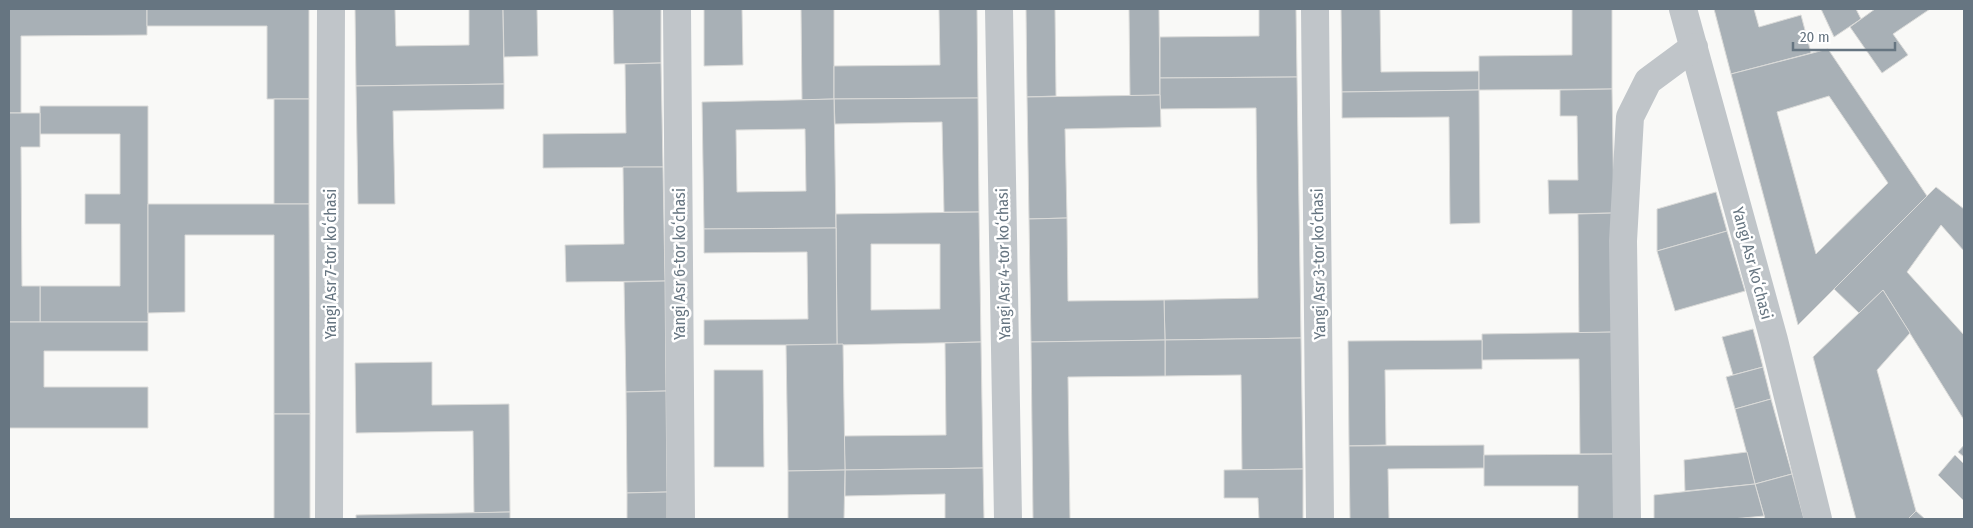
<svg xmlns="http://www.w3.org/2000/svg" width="1973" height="528" font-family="'Fira Sans Condensed',sans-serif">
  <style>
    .building { fill: #a8b0b6; stroke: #dbdbd9; fill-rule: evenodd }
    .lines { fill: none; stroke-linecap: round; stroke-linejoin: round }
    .minor { stroke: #c0c5c9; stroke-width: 28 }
    .labels { text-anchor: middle; stroke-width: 5; stroke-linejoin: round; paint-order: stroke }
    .street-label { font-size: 16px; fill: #667581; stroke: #fff }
  </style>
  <rect width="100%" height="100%" fill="#f9f9f7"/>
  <!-- building -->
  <g class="building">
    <polygon points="9,9 147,9 147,35 21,36 21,113 9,113"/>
    <polygon points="147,9 309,9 309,99 267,99 267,26 147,26"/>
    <polygon points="355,9 395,9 396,46 469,45 469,9 503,9 504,84 356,86"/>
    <polygon points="503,9 537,9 538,56 504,57"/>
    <polygon points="613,9 661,9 661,63 614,64"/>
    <polygon points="704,9 742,9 743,65 704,66"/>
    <polygon points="801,9 834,9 834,99 802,100"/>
    <polygon points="939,9 977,9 978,98 834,99 834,66 940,65"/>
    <polygon points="1026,9 1055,9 1056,96 1027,97"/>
    <polygon points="1129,9 1159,9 1160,95 1130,96"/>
    <polygon points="1259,9 1296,9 1297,77 1160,78 1160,37 1259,36"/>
    <polygon points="1341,9 1380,9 1381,72 1479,71 1479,90 1342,92"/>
    <polygon points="1572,9 1612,9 1612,89 1479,90 1479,56 1572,55"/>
    <polygon points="1714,9 1754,9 1759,27 1801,15 1811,53 1731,74"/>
    <polygon points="1821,9 1856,9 1861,19 1834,37"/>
    <polygon points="1875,9 1930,9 1893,34 1908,55 1882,73 1850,27"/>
    <path d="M 1828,49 L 1927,196 L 1798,325 L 1731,74 ZM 1829,96 L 1888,183 L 1816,254 L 1777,112 Z"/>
    <polygon points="661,63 663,167 543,168 543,134 626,133 625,64"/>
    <polygon points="1297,77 1301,338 1165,340 1164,300 1258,298 1256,108 1160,109 1160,78"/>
    <polygon points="504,84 504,109 393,111 395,204 358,204 356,86"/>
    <polygon points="1612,89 1614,213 1549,214 1548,180 1578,180 1577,116 1560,116 1560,90"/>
    <polygon points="1479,90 1480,223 1450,224 1449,117 1342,118 1342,92"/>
    <polygon points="1160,95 1161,127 1065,129 1067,218 1029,219 1027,97"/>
    <polygon points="978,98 979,212 944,212 942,122 835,124 834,99"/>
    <rect x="274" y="99" width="35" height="105"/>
    <path d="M 834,99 L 836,228 L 704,229 L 702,102 ZM 805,129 L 806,191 L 737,192 L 736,130 Z"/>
    <polygon points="40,106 148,106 148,322 40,322 40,286 120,286 120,224 85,224 85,194 120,194 120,134 40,134"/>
    <polygon points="9,113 40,113 40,147 21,147 22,286 40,286 40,322 9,322"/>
    <polygon points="623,167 663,167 665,281 566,282 565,245 624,244"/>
    <polygon points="1936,187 1964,209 1964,251 1941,225 1907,272 1964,335 1964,420 1883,290 1859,313 1834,289"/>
    <polygon points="1716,192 1727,231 1657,251 1657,209"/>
    <polygon points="148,204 309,204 310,414 274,414 274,235 185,235 185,312 148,313"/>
    <path d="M 979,212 L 981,342 L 837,345 L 836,214 ZM 871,244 L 940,244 L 940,309 L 871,310 Z"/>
    <polygon points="1614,213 1615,332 1579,333 1578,214"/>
    <polygon points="1067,218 1068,301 1164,300 1165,340 1031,342 1029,219"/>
    <polygon points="836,228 837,345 704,345 704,320 808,319 807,252 704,253 704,229"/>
    <polygon points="1727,231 1745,291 1675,311 1657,251"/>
    <polygon points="665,281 666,391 626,392 624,282"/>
    <polygon points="1883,290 1910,333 1877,370 1916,511 1908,519 1856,519 1813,357"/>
    <polygon points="9,322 148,322 148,351 44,351 44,387 148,387 148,428 9,428"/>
    <polygon points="1753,329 1763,367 1733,375 1722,337"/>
    <polygon points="1615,332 1616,454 1580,454 1579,359 1482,360 1482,334"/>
    <polygon points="1301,338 1303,469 1242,470 1241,375 1165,376 1165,340"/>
    <polygon points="1165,340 1165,376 1068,377 1070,519 1033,519 1031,342"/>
    <polygon points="1482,340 1482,369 1385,370 1386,445 1349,446 1348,341"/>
    <polygon points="981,342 983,468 845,470 844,436 946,435 945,343"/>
    <polygon points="843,344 845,470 788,471 786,345"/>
    <polygon points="432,362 432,405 509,404 510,512 474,513 473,431 356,433 355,363"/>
    <polygon points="1763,367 1771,399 1735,409 1726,377"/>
    <polygon points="714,370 763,370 764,467 714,467"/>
    <polygon points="666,391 667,492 627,493 626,392"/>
    <polygon points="1771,399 1792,474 1755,484 1735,409"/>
    <rect x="274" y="414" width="36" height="105"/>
    <polygon points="1484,445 1484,468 1388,469 1389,519 1350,519 1349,446"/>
    <polygon points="1964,445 1964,457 1958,452"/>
    <polygon points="1747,452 1755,484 1685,491 1684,460"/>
    <polygon points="1616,454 1616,519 1578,519 1578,486 1484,486 1484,455"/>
    <polygon points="1955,455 1964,464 1964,501 1938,475"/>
    <polygon points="983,468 984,519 945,519 945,494 845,496 845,470"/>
    <polygon points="1303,469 1303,519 1259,519 1258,498 1224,498 1224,470"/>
    <polygon points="845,470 844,519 788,519 788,471"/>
    <polygon points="1792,474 1804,519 1765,519 1755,484"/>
    <polygon points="1755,484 1764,516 1732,519 1654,519 1654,495"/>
    <polygon points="667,492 667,519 627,519 627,493"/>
    <polygon points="1916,511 1925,519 1908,519"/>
    <polygon points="510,512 510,519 356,519 356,515"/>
  </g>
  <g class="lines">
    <!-- minor -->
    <g class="minor">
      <polyline points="677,9 681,519"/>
      <polyline points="999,9 1008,519"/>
      <polyline points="1315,9 1320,519"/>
      <polyline points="1683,9 1774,340 1818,519"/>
      <polyline points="329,519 331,9"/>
      <polyline points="1627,519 1623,241 1630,117 1648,81 1694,47"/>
    </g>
  </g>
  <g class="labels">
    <!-- street labels -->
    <g class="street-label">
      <text transform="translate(1753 263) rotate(75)" y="6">Yangi Asr koʻchasi</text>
      <text transform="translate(330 264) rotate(-90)" y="6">Yangi Asr 7-tor koʻchasi</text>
      <text transform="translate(679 264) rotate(-90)" y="6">Yangi Asr 6-tor koʻchasi</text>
      <text transform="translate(1003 264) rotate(-91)" y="6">Yangi Asr 4-tor koʻchasi</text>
      <text transform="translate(1318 264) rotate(-91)" y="6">Yangi Asr 3-tor koʻchasi</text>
    </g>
  </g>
  <!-- border -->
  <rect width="1973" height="528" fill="none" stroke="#667581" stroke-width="20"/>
  <!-- scale -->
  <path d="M1793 42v8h102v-8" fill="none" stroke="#667581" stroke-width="2.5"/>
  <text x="1800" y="42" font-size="15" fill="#667581" stroke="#ffffff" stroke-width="4" paint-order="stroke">20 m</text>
</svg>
